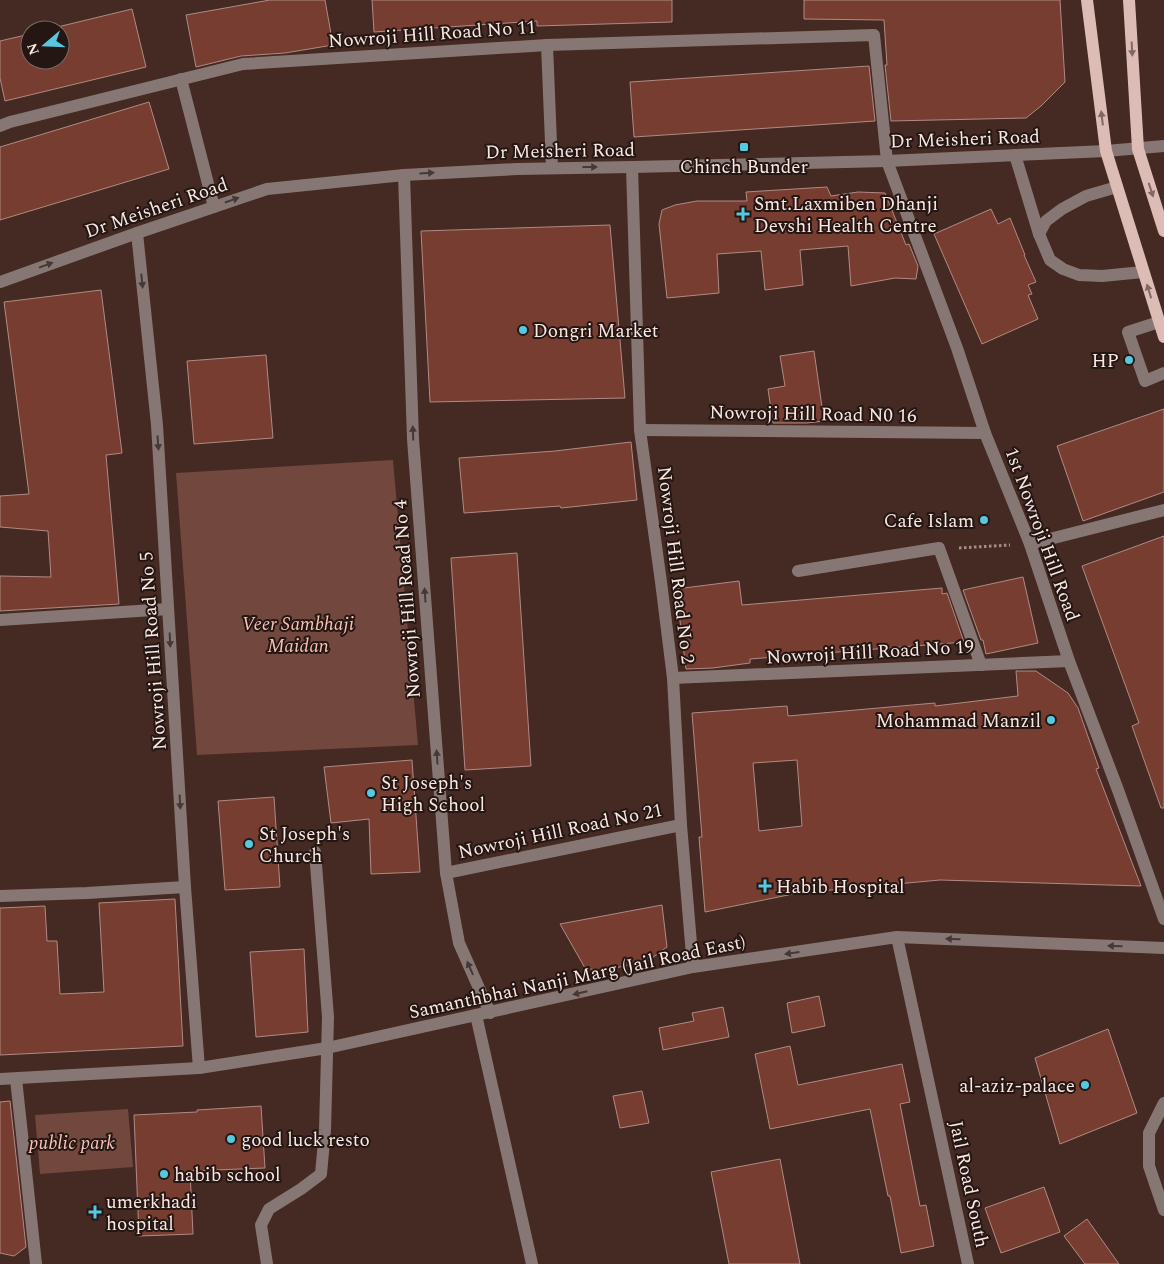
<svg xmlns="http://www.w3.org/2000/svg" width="1164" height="1264" font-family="Spectral,serif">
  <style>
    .green { fill: #71473e }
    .building { fill: #783d31; stroke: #af8b83; fill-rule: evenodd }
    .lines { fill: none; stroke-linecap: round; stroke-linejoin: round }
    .path { stroke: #a48d87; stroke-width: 3; stroke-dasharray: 2.5 2.5; stroke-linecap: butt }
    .minor { stroke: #877774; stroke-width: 12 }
    .major { stroke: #dcbcb5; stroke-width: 12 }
    .oneway { fill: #806964 }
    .oneway2 { fill: #463835 }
    .poi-dot { fill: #56c9e0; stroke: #231613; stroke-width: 2 }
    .labels { text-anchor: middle; stroke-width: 4; stroke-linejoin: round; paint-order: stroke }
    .street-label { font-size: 19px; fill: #fae7e2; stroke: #231613 }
    .poi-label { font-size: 19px; fill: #fae7e2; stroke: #231613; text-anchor: start }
    .park-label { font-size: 19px; font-style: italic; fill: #fdc2b5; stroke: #231613 }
  </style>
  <rect width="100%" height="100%" fill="#452923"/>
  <!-- green -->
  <g class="green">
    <polygon points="393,460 418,745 197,755 176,473"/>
    <polygon points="128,1109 133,1167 40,1174 35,1115"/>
  </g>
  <!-- building -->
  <g class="building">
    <polygon points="270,0 325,0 333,45 285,53 241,56 196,67 186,15"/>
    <polygon points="372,0 672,0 672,22 537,26 537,21 374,32"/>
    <polygon points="804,0 1060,0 1065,82 1041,106 1026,118 891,121 885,65 887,65 884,20 804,19"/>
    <polygon points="132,9 146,67 5,101 0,78 0,41 30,34 30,60 60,60 60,30 45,30"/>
    <polygon points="869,66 875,121 634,137 630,82"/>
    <polygon points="149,102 169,169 0,220 0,147"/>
    <polygon points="827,187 831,196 858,192 885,193 906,245 909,244 918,266 916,279 895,278 851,286 848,246 800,250 803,285 765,290 761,251 717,254 719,293 667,298 659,224 662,210 675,205 697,201 747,201 746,192"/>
    <polygon points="991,209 998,224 1010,218 1025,255 1024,255 1036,282 1028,285 1032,294 1028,295 1038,319 982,344 934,234"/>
    <polygon points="610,225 625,398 430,402 421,231"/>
    <polygon points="101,290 122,453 106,455 119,604 0,611 0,576 51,577 48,531 0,527 0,496 29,494 4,302"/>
    <polygon points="814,351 824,421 807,423 773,423 768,389 785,386 780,356"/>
    <polygon points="266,355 273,438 194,444 187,361"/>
    <polygon points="1164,409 1164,492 1083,521 1057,446"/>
    <polygon points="631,442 637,500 561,508 560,506 464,513 459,458 555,451"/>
    <polygon points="1164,536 1164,808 1161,808 1132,726 1139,723 1082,566"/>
    <polygon points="517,553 531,766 465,770 451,558"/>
    <polygon points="1023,577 1038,643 986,654 983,640 981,640 963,590"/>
    <polygon points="739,581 742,605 942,588 942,594 947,593 964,642 750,659 750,663 713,668 686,669 676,589"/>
    <path d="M 1016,671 L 1036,671 L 1068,693 L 1078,708 L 1099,768 L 1096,769 L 1141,886 L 940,880 L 798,893 L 705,912 L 699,837 L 702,837 L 692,713 L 787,706 L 788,716 L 935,703 L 935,706 L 1018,696 ZM 797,760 L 802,826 L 759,831 L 753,763 Z"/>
    <polygon points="412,760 420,872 371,874 369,819 331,823 324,767"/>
    <polygon points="274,797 280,887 225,890 218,801"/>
    <polygon points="175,899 183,1046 0,1055 0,908 45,906 47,941 57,941 60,994 104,992 99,903"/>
    <polygon points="662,905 667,947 648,961 601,971 585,968 560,924"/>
    <polygon points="304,949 308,1032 256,1037 250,952"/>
    <polygon points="819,996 825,1026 792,1033 787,1003"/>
    <polygon points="723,1007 729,1037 663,1050 659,1028 694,1021 692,1013"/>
    <polygon points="1108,1029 1137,1113 1060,1144 1035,1058"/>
    <polygon points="790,1046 798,1085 902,1064 910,1102 900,1104 920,1206 926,1205 934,1246 901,1253 890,1196 888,1196 870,1109 770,1129 755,1054"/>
    <polygon points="642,1091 649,1123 620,1128 613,1096"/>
    <polygon points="10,1101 26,1247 14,1256 0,1253 0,1102"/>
    <polygon points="261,1106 265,1168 190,1171 193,1234 139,1236 134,1115 197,1112 197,1110"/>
    <polygon points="780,1159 800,1264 729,1264 711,1172"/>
    <polygon points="1044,1187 1060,1232 1001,1253 985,1208"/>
    <polygon points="1087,1219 1119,1264 1085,1264 1064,1236"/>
  </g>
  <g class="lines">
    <!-- path -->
    <polyline class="path" points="959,548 1010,545"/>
    <!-- minor -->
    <g class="minor">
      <polyline points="547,45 552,167"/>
      <polyline points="181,79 214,207"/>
      <polyline points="0,126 10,122 243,64 547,45 874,35 887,161 957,348 985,433 1030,544 1069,661 1118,790 1164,919"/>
      <polyline points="1015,155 1039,234 1050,260 1063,269 1079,275 1102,276 1143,272"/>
      <polyline points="632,167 640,430 661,582 673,678 681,825 693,967"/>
      <polyline points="404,175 413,439 446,873 459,943 490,1013"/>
      <polyline points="137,233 157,425 185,887 199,1068"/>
      <polyline points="1039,234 1046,221 1062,209 1086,196 1117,187"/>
      <polyline points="0,282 137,233 267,189 404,175 517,169 632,167 887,161 1106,151 1164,146"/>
      <polyline points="1159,322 1128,332 1145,381 1164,373"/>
      <polyline points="640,430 985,433"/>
      <polyline points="1030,544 1164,510"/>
      <polyline points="798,571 939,548 981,665"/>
      <polyline points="0,620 168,609"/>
      <polyline points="673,678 1069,661"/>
      <polyline points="446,873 681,825"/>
      <polyline points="0,896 87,893 185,887"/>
      <polyline points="897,937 968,1264"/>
      <polyline points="476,1015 532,1264"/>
      <polyline points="0,1079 199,1068 327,1048 693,967 897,937 1164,948"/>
      <polyline points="16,1079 36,1264"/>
      <polyline points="1164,1103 1149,1133 1149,1166 1164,1210"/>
      <polyline points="267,1264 261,1225 269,1209 301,1189 321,1174 325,1130 328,1017 315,852"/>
    </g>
    <!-- major -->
    <g class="major">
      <polyline points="1087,0 1106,151 1164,337"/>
      <polyline points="1129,0 1138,149 1164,231"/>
    </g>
  </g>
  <!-- one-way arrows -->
  <defs><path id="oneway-solid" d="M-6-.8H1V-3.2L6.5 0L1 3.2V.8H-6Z" transform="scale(1.25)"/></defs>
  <g class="oneway">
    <use href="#oneway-solid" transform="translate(1132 49) rotate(87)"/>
    <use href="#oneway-solid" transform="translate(1102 118) rotate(-97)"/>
    <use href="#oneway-solid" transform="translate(1151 190) rotate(72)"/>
    <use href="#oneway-solid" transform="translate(1149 291) rotate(-107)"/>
  </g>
  <g class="oneway2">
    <use href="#oneway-solid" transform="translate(590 167)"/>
    <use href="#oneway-solid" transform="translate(427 173) rotate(-3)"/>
    <use href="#oneway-solid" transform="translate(232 200) rotate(-19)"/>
    <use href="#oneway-solid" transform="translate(46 265) rotate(-20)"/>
    <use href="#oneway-solid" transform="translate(142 281) rotate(84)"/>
    <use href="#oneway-solid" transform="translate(413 433) rotate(-92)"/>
    <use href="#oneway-solid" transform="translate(158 443) rotate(86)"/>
    <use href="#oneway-solid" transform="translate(425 595) rotate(-94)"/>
    <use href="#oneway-solid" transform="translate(170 640) rotate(87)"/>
    <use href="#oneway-solid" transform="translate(437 757) rotate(-94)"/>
    <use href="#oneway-solid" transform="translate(180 802) rotate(87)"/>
    <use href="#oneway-solid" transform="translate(953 939) rotate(-178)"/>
    <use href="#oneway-solid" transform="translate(1115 946) rotate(-178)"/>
    <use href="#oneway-solid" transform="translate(792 953) rotate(172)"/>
    <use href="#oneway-solid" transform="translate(470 968) rotate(-114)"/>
    <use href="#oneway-solid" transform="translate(580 993) rotate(167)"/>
  </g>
  <!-- markers -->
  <g class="poi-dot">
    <rect x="739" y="142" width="10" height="10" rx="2.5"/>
    <path d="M740.5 206.5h5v5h5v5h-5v5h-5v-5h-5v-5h5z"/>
    <circle cx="523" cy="330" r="5"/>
    <circle cx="1129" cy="360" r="5"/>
    <circle cx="984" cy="520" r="5"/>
    <circle cx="1051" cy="720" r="5"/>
    <circle cx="371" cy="793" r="5"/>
    <circle cx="249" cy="844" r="5"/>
    <path d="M762.5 878.5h5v5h5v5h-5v5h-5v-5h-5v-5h5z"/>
    <circle cx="1085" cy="1085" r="5"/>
    <circle cx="231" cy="1139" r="5"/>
    <circle cx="164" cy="1174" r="5"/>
    <path d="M92.5 1204.5h5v5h5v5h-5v5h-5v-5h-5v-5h5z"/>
  </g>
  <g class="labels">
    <!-- street labels -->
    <g class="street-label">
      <text transform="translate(432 33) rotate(-4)" y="7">Nowroji Hill Road No 11</text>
      <text transform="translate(965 138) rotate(-2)" y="7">Dr Meisheri Road</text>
      <text transform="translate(560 150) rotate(-1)" y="7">Dr Meisheri Road</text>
      <text transform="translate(156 207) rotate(-19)" y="7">Dr Meisheri Road</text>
      <text transform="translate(813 413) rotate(1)" y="7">Nowroji Hill Road N0 16</text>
      <text transform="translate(1043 534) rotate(70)" y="7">1st Nowroji Hill Road</text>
      <text transform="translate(677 565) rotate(83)" y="7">Nowroji Hill Road No 2</text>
      <text transform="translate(406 599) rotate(-94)" y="7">Nowroji Hill Road No 4</text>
      <text transform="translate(152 651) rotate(-94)" y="7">Nowroji Hill Road No 5</text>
      <text transform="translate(870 651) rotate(-3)" y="7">Nowroji Hill Road No 19</text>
      <text transform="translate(560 830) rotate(-12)" y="7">Nowroji Hill Road No 21</text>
      <text transform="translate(577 976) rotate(-12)" y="7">Samanthbhai Nanji Marg (Jail Road East)</text>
      <text transform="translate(970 1184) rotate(78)" y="7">Jail Road South</text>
    </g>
    <!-- poi labels -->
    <g class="poi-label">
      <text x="744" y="173" text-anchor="middle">Chinch Bunder</text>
      <text x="754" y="210">Smt.Laxmiben Dhanji<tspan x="754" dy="22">Devshi Health Centre</tspan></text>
      <text x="533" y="337">Dongri Market</text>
      <text x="1119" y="367" text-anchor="end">HP</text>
      <text x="974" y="527" text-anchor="end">Cafe Islam</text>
      <text x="1041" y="727" text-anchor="end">Mohammad Manzil</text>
      <text x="381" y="789">St Joseph's<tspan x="381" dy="22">High School</tspan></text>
      <text x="259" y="840">St Joseph's<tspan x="259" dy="22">Church</tspan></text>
      <text x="776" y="893">Habib Hospital</text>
      <text x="1075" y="1092" text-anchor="end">al-aziz-palace</text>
      <text x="241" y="1146">good luck resto</text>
      <text x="174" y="1181">habib school</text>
      <text x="106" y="1208">umerkhadi<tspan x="106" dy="22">hospital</tspan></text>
    </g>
    <!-- park labels -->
    <g class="park-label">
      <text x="298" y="630">Veer Sambhaji<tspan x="298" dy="22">Maidan</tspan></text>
      <text x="72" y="1149">public park</text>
    </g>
  </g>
  <!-- north arrow -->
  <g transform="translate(45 45) rotate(251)"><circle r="24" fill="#231613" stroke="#796a66"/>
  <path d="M0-4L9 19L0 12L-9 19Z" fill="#56c9e0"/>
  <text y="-8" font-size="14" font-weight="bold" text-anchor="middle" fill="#fae7e2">N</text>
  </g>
</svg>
